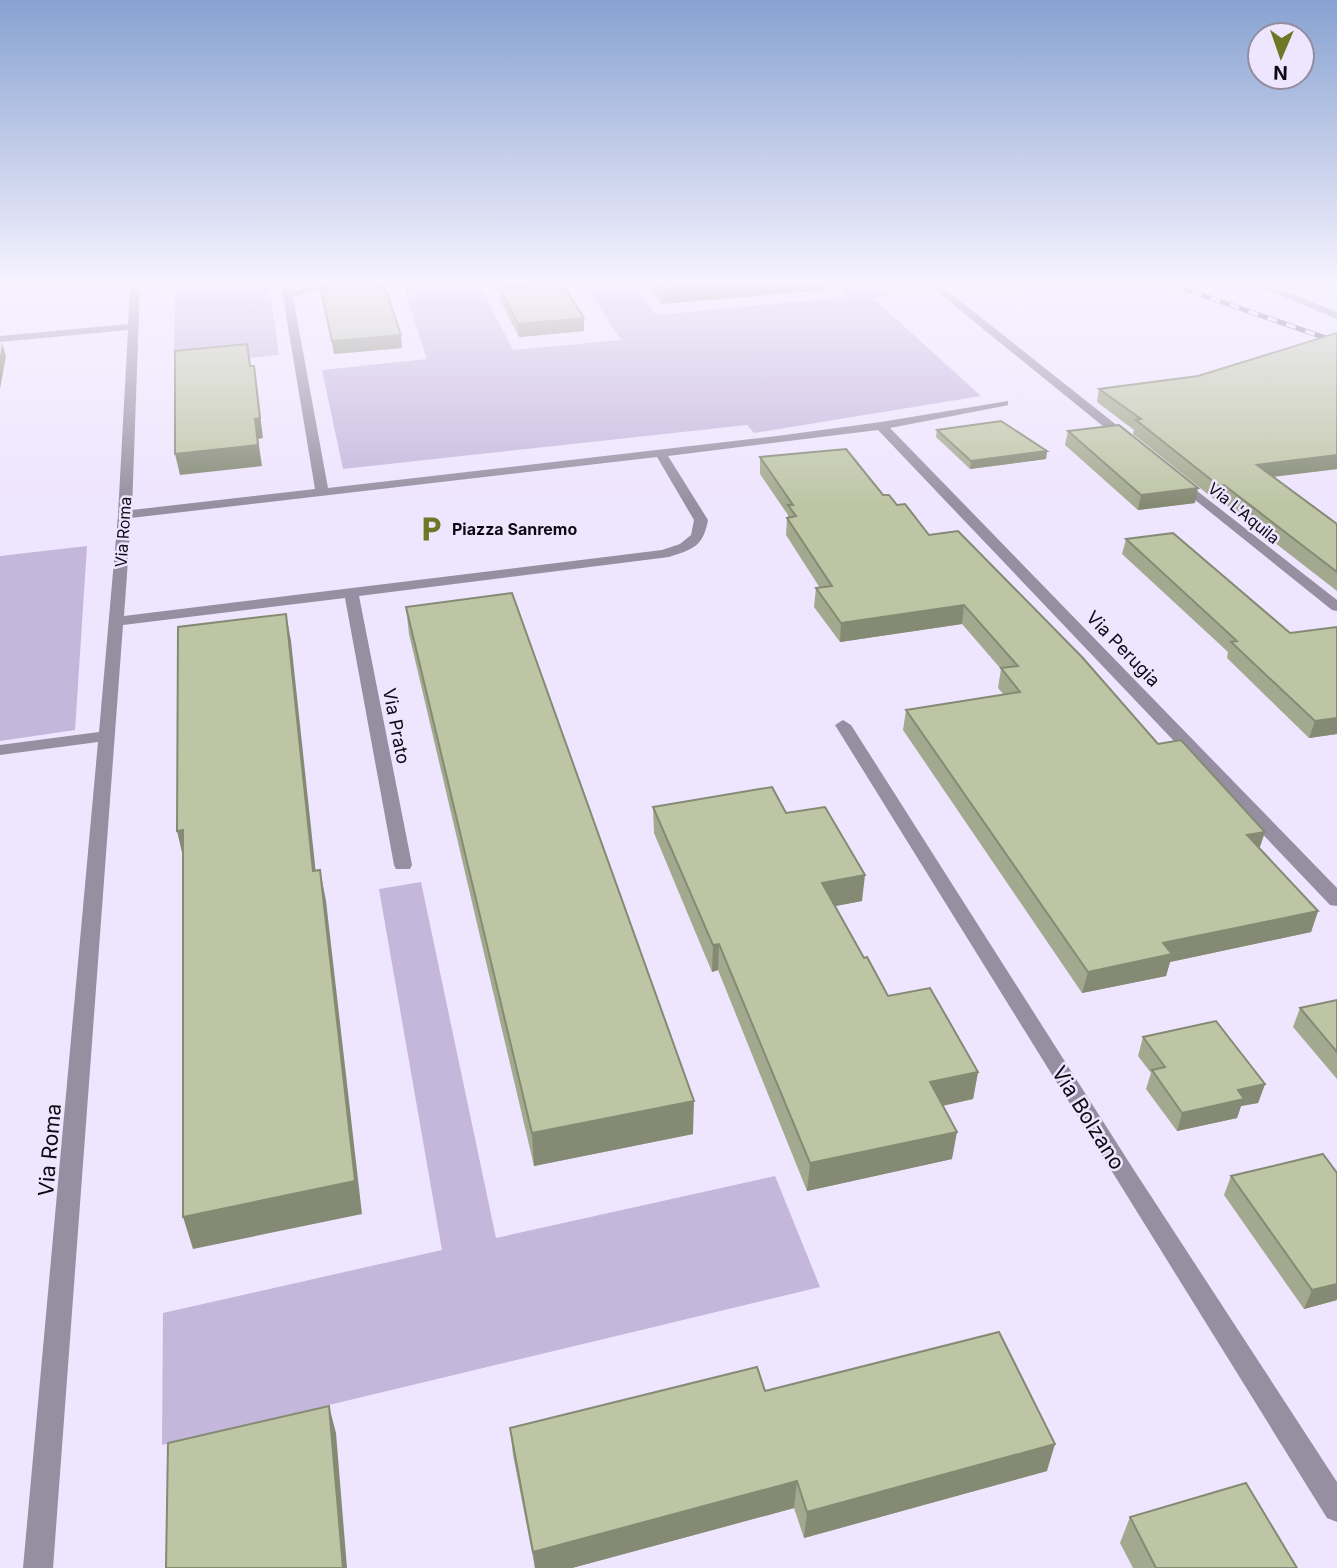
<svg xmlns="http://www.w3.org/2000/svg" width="1337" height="1568" font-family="Inter,sans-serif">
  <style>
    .green { fill: #c5b7dc }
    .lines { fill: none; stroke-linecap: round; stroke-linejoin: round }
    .service { fill: #968fa1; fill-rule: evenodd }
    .minor { fill: #968fa1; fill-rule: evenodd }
    .rail-casing { stroke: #585362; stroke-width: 5 }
    .rail { stroke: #eee5fe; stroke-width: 3.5; stroke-dasharray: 10; stroke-linecap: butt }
    .wall { fill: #a3a98e }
    .shaded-wall { fill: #858a74 }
    .building { fill: #bec5a5; stroke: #858a74; stroke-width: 2 }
    .labels { text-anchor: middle; stroke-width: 5; stroke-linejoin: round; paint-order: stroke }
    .far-street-label { font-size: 16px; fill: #0e0a14; stroke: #eee5fe }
    .far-poi-label { font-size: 16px; font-weight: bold; fill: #0e0a14; stroke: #eee5fe; text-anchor: start }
    .street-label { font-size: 18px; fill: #0e0a14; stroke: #eee5fe }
    .near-street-label { font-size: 21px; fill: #0e0a14; stroke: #eee5fe }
  </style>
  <rect width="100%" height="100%" fill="#eee5fe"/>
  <!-- green -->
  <g class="green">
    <polygon points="175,285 269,285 279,355 174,365"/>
    <polygon points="429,285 480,286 513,350 621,340 585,285 634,285 656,315 847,297 837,285 877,285 890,296 873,298 981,396 754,433 747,425 343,469 322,370 427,359 405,292 430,290"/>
    <polygon points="87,546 75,730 0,741 0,556"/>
    <polygon points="421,882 496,1238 775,1176 820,1287 162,1445 163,1313 442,1250 379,889"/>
  </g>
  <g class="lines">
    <!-- service -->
    <polygon class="service" points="403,285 413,285 415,290 407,292"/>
    <!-- minor -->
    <g class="minor">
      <path d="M 130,285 L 140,285 L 132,510 L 315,489 L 281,285 L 291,285 L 292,291 L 315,285 L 334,285 L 293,297 L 328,488 L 777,436 L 881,422 L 1008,401 L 1008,405 L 1004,406 L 890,428 L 1337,888 L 1337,906 L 1330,905 L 878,430 L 668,456 L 708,520 C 703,547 693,549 669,557 L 359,596 L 412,865 L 410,869 L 396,869 L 394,865 L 345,598 L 123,625 L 53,1568 L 23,1568 L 98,742 L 0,755 L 0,745 L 99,732 L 118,515 L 128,330 L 0,342 L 0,336 L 128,324 ZM 657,457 L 694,520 L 691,535 L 680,544 L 662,550 L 124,616 L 131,518 Z"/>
      <polygon points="929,285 940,285 1133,438 1133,444 1125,444"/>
      <polygon points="1256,285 1270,285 1337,312 1337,319"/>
      <polygon points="1178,476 1337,600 1337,611 1332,610 1174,483 1174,477"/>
      <polygon points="843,720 851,725 1132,1167 1337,1482 1337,1522 1327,1518 835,725"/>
    </g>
    <defs>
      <polyline id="rail" points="1173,285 1337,342"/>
    </defs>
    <!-- rail casing -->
    <use href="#rail" class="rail-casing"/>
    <!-- rail -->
    <use href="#rail" class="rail"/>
  </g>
  <!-- wall -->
  <g class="wall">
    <polygon points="319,285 402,348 334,354"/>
    <polygon points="647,285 824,285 824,290 661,304"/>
    <polygon points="499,287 584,331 519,337 500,300"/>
    <polygon points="1337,333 1337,469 1273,477 1337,524 1337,591 1220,500 1215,500 1133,434 1134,430 1097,402 1099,389 1198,376"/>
    <polygon points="937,430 1047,451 1046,459 970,469 936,437"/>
    <polygon points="1068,431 1195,503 1138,510 1065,445"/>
    <polygon points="760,457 883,495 897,505 1158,744 1318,911 1311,932 1170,962 1166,976 1082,993 903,730 906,710 1004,695 998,688 1001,669 962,624 840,642 814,607 816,588 820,588 786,535 787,518 788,517 788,515 760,474"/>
    <polygon points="1126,539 1290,633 1337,734 1309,738 1227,658 1228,652 1122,554"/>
    <polygon points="406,607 693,1134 534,1166 409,634"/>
    <polygon points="653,807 786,813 862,901 835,906 864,958 888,996 978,1072 973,1099 943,1106 952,1159 807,1191 718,970 712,972 654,833"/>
    <polygon points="1337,1000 1337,1079 1293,1027 1300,1008"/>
    <polygon points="1143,1037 1265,1084 1258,1103 1241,1106 1237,1118 1177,1131 1146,1089 1151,1073 1138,1056"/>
    <polygon points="1231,1176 1337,1300 1304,1309 1224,1195"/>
    <polygon points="765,1391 1047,1471 804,1538 794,1508 572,1568 535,1568 513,1455 510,1428"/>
    <polygon points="1130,1517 1297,1568 1133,1568 1120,1543"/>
  </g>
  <!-- shaded-wall -->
  <g class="shaded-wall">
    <polygon points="709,285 824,285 824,290 661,304 661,290"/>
    <polygon points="584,318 584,331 519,337 518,324"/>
    <polygon points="401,335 402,348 334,354 332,341"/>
    <polygon points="2,343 6,356 0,389 0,356"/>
    <polygon points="254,366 263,438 258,439 262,466 180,475 175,454"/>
    <polygon points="1047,451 1046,459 970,469 971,461"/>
    <polygon points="1337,455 1337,469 1254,479 1257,465"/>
    <polygon points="1224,485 1220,500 1215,500 1219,486"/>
    <polygon points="1198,488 1195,503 1138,510 1141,495"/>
    <polygon points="964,605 962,624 840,642 841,623"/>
    <polygon points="286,614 291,641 319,902 313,871"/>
    <polygon points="1337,718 1337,734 1309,738 1315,721"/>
    <polygon points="183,830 184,861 177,831"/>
    <polygon points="1265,832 1258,853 1247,835"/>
    <polygon points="320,870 326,901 362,1214 193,1249 183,1217"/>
    <polygon points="865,875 862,901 820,909 822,883"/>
    <polygon points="1318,911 1311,932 1170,962 1166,976 1082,993 1088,972 1163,943"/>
    <polygon points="719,944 718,970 712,972 713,945"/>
    <polygon points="978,1072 973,1099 926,1109 930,1082"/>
    <polygon points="1265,1084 1258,1103 1241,1106 1237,1118 1177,1131 1182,1113 1238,1090"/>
    <polygon points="694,1101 693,1134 534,1166 532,1133"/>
    <polygon points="957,1132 952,1159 807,1191 810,1163"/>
    <polygon points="1337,1284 1337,1300 1304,1309 1312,1290"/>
    <polygon points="329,1406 336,1433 347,1568 343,1568"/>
    <polygon points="1055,1444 1047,1471 804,1538 807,1512"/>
    <polygon points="797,1481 794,1508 572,1568 535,1568 533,1552"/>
  </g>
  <!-- building -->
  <g class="building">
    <polygon points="320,285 384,285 401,335 332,341"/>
    <polygon points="523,285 563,285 584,318 518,324 499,287"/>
    <polygon points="658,285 709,285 661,290"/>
    <polygon points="1337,333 1337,455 1257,465 1337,524 1337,572 1224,485 1219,486 1136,420 1141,419 1099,389 1198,376"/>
    <polygon points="247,344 250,366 254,366 260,418 255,419 258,445 175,454 175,351"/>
    <polygon points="1001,421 1047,451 971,461 937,430"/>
    <polygon points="1119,425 1198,488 1141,495 1068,431"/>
    <polygon points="846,449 883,495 889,495 897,505 905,504 929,535 958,531 1082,657 1158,744 1181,740 1265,832 1247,835 1318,911 1163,943 1172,954 1088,972 906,710 1020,692 1001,668 1018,666 964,605 841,623 816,588 832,586 787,518 796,516 788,505 793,505 760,457"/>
    <polygon points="1173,533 1290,633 1337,627 1337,718 1315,721 1231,642 1237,641 1126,539"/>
    <polygon points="512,593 694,1101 532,1133 406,607"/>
    <polygon points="286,614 313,871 320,870 355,1181 183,1217 183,830 177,831 178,627"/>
    <polygon points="772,787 786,813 825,807 865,875 822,883 864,958 867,957 888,996 930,988 978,1072 930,1082 957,1132 810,1163 719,944 713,945 653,807"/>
    <polygon points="1337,1000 1337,1052 1300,1008"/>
    <polygon points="1216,1021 1265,1084 1238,1090 1244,1099 1182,1113 1152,1070 1165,1067 1143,1037"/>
    <polygon points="1323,1154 1337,1173 1337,1284 1312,1290 1231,1176"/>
    <polygon points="999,1332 1055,1444 807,1512 797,1481 533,1552 510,1428 757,1367 765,1391"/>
    <polygon points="329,1406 343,1568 166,1568 168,1443"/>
    <polygon points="1246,1483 1297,1568 1156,1568 1130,1517"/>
  </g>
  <!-- sky -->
  <linearGradient id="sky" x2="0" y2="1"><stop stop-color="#87a2d1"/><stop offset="0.56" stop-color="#f7f3ff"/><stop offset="1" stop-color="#f7f3ff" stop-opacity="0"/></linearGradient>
  <rect width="1337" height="505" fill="url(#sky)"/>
  <!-- icons -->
  <defs>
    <symbol id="parking-bare" viewBox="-9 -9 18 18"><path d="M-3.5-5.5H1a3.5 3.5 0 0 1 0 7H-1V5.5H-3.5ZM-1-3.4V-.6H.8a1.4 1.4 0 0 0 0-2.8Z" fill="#6b7825" stroke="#eee5fe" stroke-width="2.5" paint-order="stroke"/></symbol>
  </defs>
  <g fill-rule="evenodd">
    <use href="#parking-bare" x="412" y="510" width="38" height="38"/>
  </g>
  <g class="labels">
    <!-- far-street labels -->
    <g class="far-street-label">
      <text transform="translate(1244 513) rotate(39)" y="6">Via L'Aquila</text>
      <text transform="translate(123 532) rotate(-86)" y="6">Via Roma</text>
    </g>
    <!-- far-poi labels -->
    <g class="far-poi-label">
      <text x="452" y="535">Piazza Sanremo</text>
    </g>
    <!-- street labels -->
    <g class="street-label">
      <text transform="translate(1123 649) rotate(46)" y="6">Via Perugia</text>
      <text transform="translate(396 726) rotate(79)" y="6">Via Prato</text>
    </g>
    <!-- near-street labels -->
    <g class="near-street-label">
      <text transform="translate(1088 1118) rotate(58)" y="7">Via Bolzano</text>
      <text transform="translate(50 1150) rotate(-85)" y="7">Via Roma</text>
    </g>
  </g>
  <!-- north arrow -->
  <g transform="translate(1281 56) rotate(182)"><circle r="33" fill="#eee5fe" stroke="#948da0" stroke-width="2"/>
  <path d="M0-5L12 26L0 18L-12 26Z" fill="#6b7825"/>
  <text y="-10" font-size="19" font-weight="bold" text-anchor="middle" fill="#0e0a14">N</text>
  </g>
</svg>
